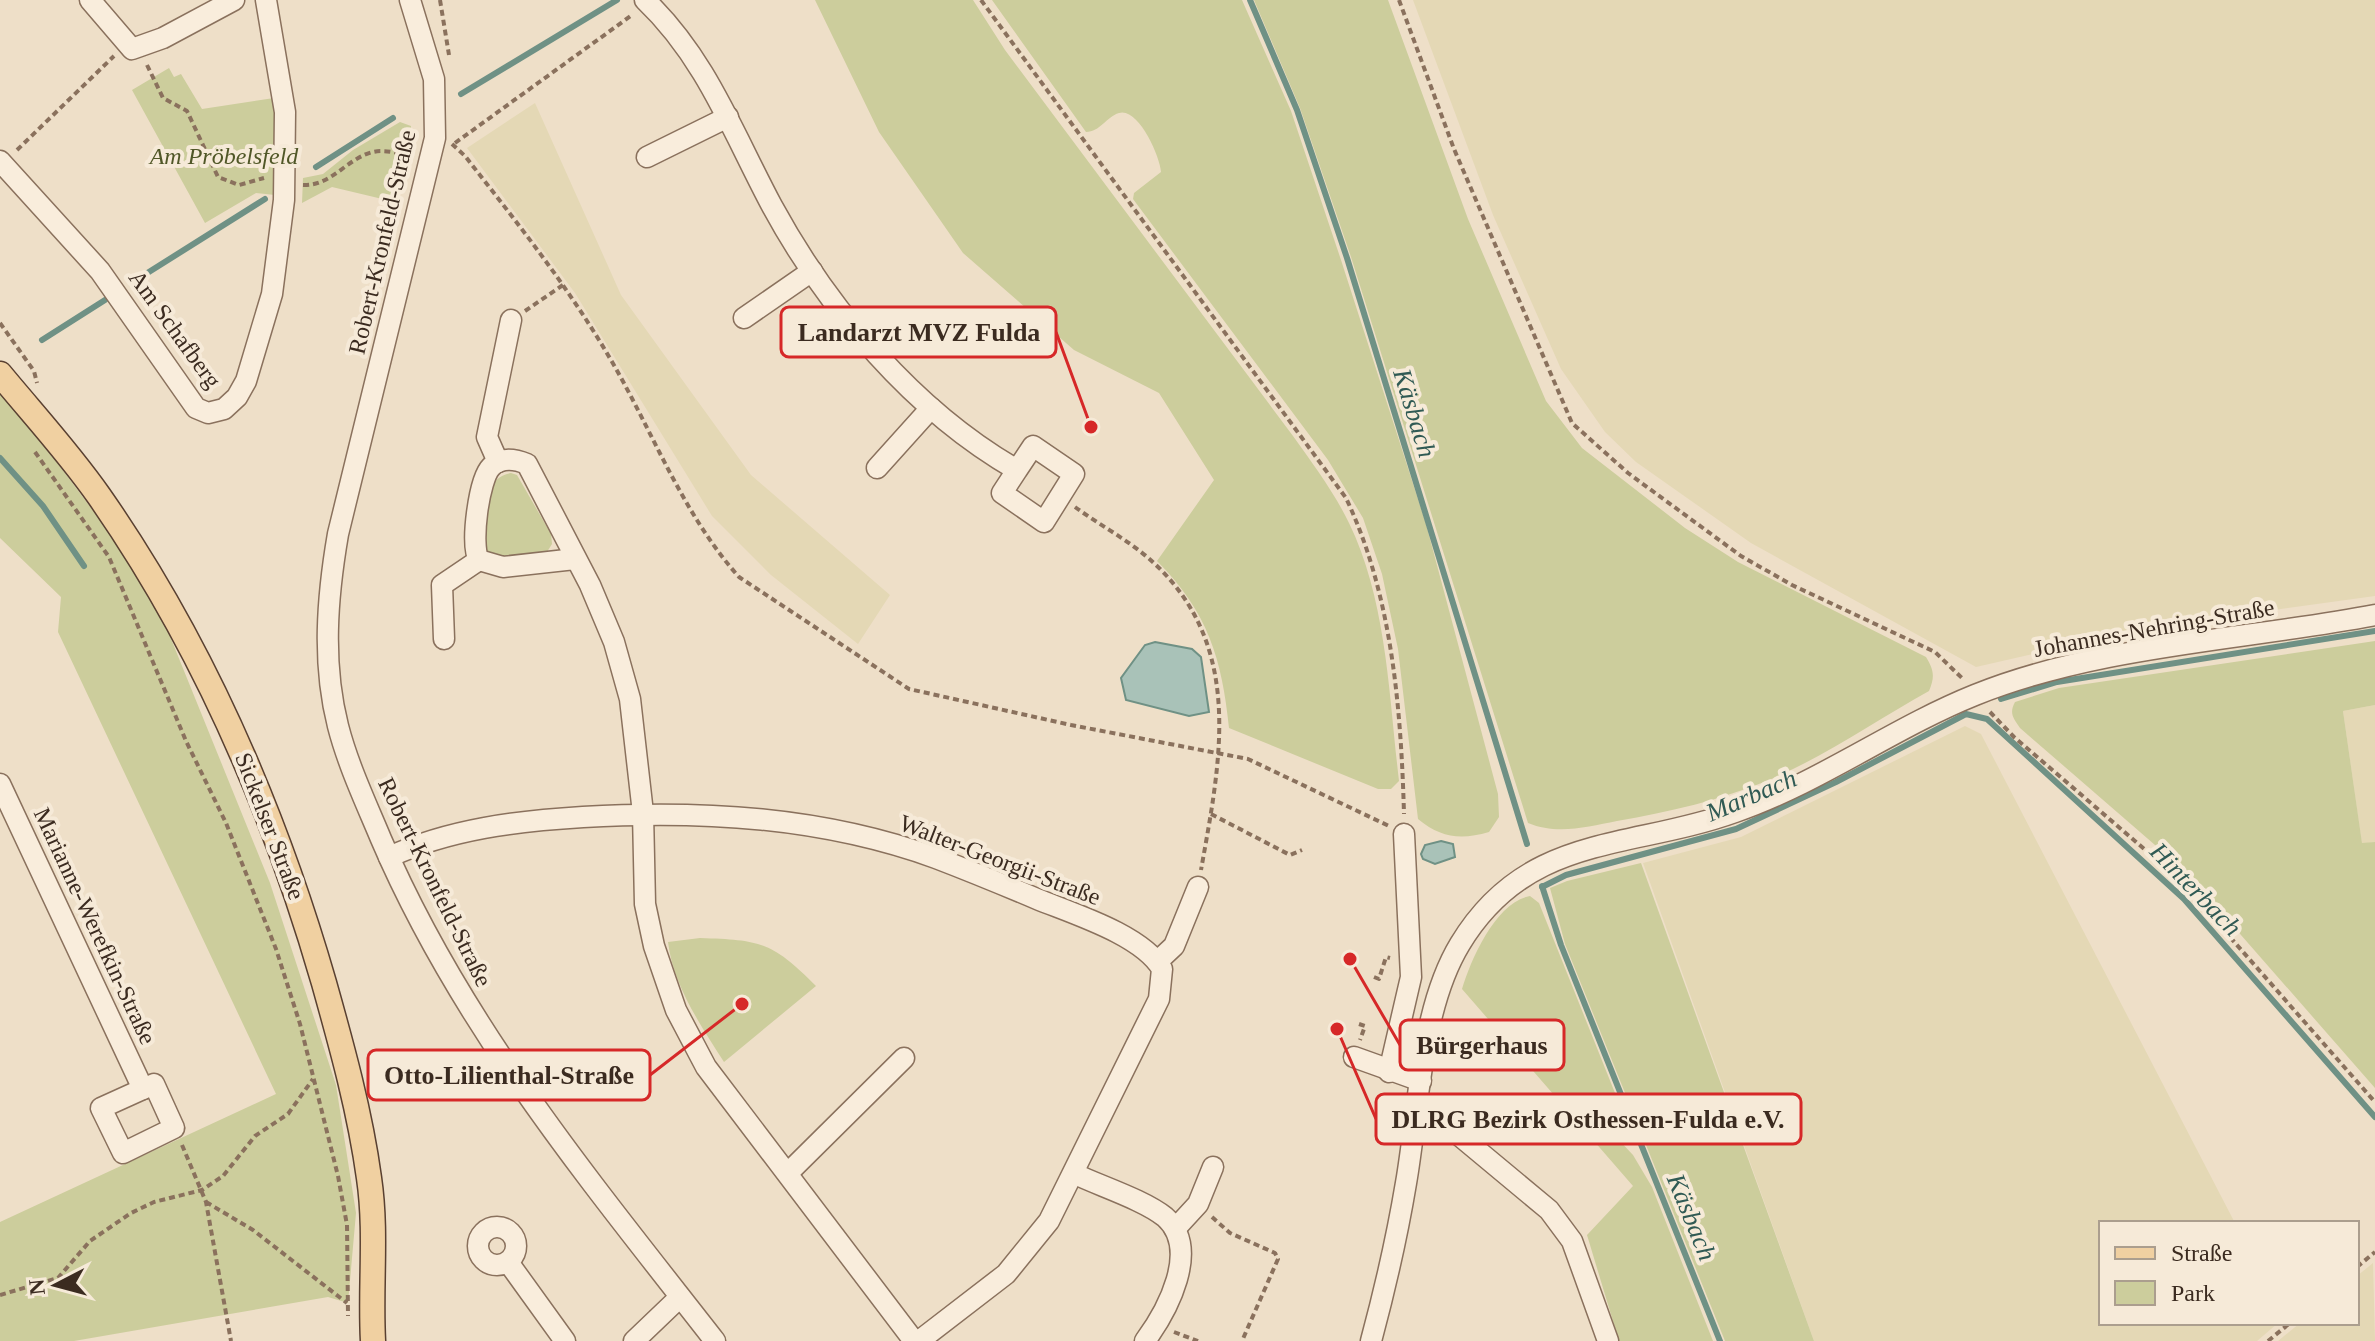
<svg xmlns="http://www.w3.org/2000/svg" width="2375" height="1341" font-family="Georgia,serif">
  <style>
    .farmland { fill: #e4d8b5 }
    .green { fill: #cccd9c }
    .water { fill: #a9c2b8; stroke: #6f9185; stroke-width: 2 }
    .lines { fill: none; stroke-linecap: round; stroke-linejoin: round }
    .stream { stroke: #6f9185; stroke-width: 6 }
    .minor-casing { stroke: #8a715d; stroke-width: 23 }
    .major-casing { stroke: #594031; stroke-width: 27 }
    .path { stroke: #8a715d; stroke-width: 4; stroke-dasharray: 6 4; stroke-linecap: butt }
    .minor { stroke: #f9eddc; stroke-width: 20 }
    .major { stroke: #f0d0a1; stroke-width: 24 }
    .labels { text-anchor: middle; stroke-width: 8; stroke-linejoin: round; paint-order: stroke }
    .park-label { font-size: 24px; font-style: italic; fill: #505727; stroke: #f6ead8 }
    .street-label { font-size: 24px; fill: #3b2b20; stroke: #f6ead8 }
    .water-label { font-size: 26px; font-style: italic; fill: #305a54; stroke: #f6ead8 }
    .leader { fill: none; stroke: #d62828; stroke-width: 3 }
    .callout-dot { fill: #d62828; stroke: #f6ead8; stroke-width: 3 }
    .callout { fill: #f6ead8; stroke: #d62828; stroke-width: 3 }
    .callout-label { font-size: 26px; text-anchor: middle; font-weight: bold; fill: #3b2b20 }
  </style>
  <rect width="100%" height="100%" fill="#eedfc8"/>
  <!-- farmland -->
  <g class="farmland">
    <polygon points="1413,0 2375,0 2375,596 2151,627 1976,667 1751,543 1636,462 1605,432 1561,369 1493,215"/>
    <polygon points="535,103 621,295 751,475 890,595 858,644 771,575 712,516 575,293 467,148"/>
    <polygon points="2375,705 2375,842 2362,844 2343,711"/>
    <polygon points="1965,726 1981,734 2235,1223 2101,1223 2101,1323 2278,1323 2257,1341 1814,1341 1643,863 1741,837"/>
    <polygon points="2373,1263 2375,1341 2278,1341 2300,1323 2357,1323 2357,1276"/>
  </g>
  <!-- green -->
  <g class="green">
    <path d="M 815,0 L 973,0 L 1005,50 L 1293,436 C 1313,464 1334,492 1349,523 C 1387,601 1389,697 1399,781 L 1391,789 L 1378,789 L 1229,728 C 1222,659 1208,612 1157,561 L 1214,480 L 1159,393 L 1074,350 L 963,253 L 879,132 Z"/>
    <path d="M 992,0 L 1242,0 L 1291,111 L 1341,260 L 1426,524 L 1498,794 L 1499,817 L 1489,832 C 1461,840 1441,838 1418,819 L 1398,649 L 1382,574 L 1363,518 L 1328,460 L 1133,199 L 1134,193 L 1161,172 C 1160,156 1138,107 1119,113 C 1106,117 1100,132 1086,132 Z"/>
    <path d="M 1254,0 L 1388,0 L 1468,219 L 1546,401 L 1582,448 L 1685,528 L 1738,562 L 1926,657 C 1934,670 1935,677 1929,691 C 1877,720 1824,757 1769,780 C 1720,800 1670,812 1617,821 C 1587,827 1557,835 1528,823 L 1351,257 L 1300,108 Z"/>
    <polygon points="169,68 174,77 181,74 202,109 274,98 275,195 256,193 205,223 132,90"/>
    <polygon points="400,122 411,126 411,137 395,202 332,187 302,203 303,178 323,174 353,150"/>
    <polygon points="0,386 150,587 270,883 336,1085 356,1213 348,1303 328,1297 74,1341 0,1341 0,1222 276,1094 58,632 61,597 0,538"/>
    <path d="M 511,473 L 517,475 L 551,534 L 552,544 L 547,552 L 494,560 L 484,554 C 480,529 479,478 511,473 Z"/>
    <path d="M 2375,641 L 2375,705 L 2343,711 L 2362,843 L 2375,842 L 2375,1088 L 2185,871 L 2020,728 C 2013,718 2009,713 2015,702 L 2059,688 Z"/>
    <polygon points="1641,863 1814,1341 1725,1341 1565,944 1550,888 1567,881"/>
    <path d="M 1530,896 L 1539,903 L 1621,1108 L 1624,1120 L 1618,1139 L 1633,1155 L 1652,1187 L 1713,1341 L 1619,1341 L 1587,1235 L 1633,1186 L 1462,989 C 1471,959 1496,902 1530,896 Z"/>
    <path d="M 700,938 C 761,940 772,942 816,986 L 724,1062 C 701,1026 673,985 668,942 Z"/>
  </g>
  <!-- water -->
  <g class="water">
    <polygon points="1155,642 1192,649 1201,657 1209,712 1189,716 1126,700 1121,678 1145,645"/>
    <polygon points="1441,841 1453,844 1455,857 1435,864 1423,859 1421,854 1425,845"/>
  </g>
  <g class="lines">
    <!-- stream -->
    <g class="stream">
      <polyline points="1250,0 1297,110 1347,258 1527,844"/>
      <polyline points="461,94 617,0"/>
      <polyline points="316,167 393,118"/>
      <polyline points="133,282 265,199"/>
      <polyline points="42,340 105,300"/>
      <polyline points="0,458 43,506 84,566"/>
      <polyline points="2001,699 2057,682 2375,631"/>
      <polyline points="1542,886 1561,945 1720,1341"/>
      <polyline points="1542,887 1566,875 1736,829 1836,782 1966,714 1987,719 2184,899 2375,1117"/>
    </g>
    <defs>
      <g id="minor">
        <polyline points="90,0 132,49 163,38 234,0"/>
        <path d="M 410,0 L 434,79 L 435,138 L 338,534 C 327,598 322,663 338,726 C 348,765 366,803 381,839 C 461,1026 591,1182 715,1341"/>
        <path d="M 645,0 C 706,58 733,133 772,206 C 828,309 914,411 1017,470 L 1002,493 L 1044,522 L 1074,474 L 1033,446 L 1017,470"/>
        <polyline points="647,157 728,117"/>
        <polyline points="0,161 100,271 196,408 208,413 224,409 237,397 246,381 272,294 284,200 285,112 266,0"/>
        <polyline points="744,318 812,271"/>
        <polyline points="498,462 487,437 511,320"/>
        <polyline points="877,468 931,408"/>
        <path d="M 575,559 L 503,567 L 479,560 C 470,545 479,479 491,467 C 501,457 515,459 527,464 L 590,585 L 614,642 L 630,699 L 643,813 L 645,904 L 654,946 L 676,1010 L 706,1067 L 914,1341"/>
        <polyline points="444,639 442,585 479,560"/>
        <polyline points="0,784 143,1089"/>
        <path d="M 389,857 C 450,829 517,821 583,817 C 702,810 823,817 936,858 C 970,871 1004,885 1037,899 C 1074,914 1142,935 1162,969 L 1159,999 L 1049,1221 L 1006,1274 L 919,1341"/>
        <polyline points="1158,961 1174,946 1198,887"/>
        <polyline points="1354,1057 1421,1081"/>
        <polyline points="1389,1072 1411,977 1404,834"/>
        <polygon points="154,1084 174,1128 123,1153 101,1108"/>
        <polyline points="1416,1114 1442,1121 1549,1210 1572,1241 1608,1341"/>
        <polyline points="788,1173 904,1058"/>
        <path d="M 1075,1174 C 1100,1186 1144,1200 1165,1217 C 1201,1249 1167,1311 1145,1341"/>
        <circle cx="497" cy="1246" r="19"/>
        <polyline points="1175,1229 1198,1204 1213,1167"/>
        <polyline points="508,1262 565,1341"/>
        <polyline points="634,1341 680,1297"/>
        <path d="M 1371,1341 C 1385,1289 1397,1237 1406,1183 C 1419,1109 1420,1010 1460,944 C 1527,833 1629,850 1735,812 C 1819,783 1893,728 1975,695 C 2099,645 2245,640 2375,615"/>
      </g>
      <path id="major" d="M 0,374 C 33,414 69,453 99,496 C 203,645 274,810 324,983 C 342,1047 360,1112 369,1178 C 377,1232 370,1286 373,1341"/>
    </defs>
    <!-- minor casing -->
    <use href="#minor" class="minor-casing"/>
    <!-- major casing -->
    <use href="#major" class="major-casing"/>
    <!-- path -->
    <g class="path">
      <polyline points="440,0 449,55"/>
      <path d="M 981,0 L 1346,498 C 1392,595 1401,708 1404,814"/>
      <polyline points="1399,0 1454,149 1572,423 1628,473 1741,556 1792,585 1935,652 1964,680"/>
      <polyline points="147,65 163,98 187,111 218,177 239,185 264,178"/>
      <polyline points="455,143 632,15"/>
      <path d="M 452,144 L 465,156 C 515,220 567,285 608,355 C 652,429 681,512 739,577 L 909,689 L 1071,725 L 1248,759 L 1389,826"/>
      <polyline points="17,150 114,56"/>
      <path d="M 303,185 C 332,186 347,158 373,152 C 386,149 400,154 413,156"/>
      <polyline points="525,311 563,285"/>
      <polyline points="0,323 34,371 37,383"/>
      <polyline points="35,452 109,557 186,741 226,823 276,949 300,1024 338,1176 347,1225 348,1316"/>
      <path d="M 1075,507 C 1101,526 1132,542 1155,564 C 1245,649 1220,763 1201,870"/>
      <polyline points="1990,712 2014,737 2178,878 2375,1102"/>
      <polyline points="1211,814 1290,855 1302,850"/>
      <polyline points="1374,977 1379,979 1386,957 1390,958"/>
      <polyline points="1359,1024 1365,1026 1360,1040"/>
      <polyline points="182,1145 206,1202 231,1341"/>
      <polyline points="206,1202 253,1230 347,1303"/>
      <polyline points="1212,1217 1230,1233 1275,1253 1278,1259 1242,1341"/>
      <polyline points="2357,1267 2375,1252"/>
      <polyline points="0,1295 58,1278 90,1241 131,1213 154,1202 202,1190 223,1176 255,1136 288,1114 313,1079"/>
      <polyline points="1174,1332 1198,1341"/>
      <polyline points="2268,1341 2290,1323"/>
    </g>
    <!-- minor -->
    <use href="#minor" class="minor"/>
    <!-- major -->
    <use href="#major" class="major"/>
  </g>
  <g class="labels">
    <!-- park labels -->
    <g class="park-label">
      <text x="224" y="164">Am Pröbelsfeld</text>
    </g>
    <!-- street labels -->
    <g class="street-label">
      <text transform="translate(382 242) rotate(-77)" y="8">Robert-Kronfeld-Straße</text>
      <text transform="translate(175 329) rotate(54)" y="8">Am Schafberg</text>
      <text transform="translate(2154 628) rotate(-10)" y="8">Johannes-Nehring-Straße</text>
      <text transform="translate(270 826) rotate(69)" y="8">Sickelser Straße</text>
      <text transform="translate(1000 860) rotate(21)" y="8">Walter-Georgii-Straße</text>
      <text transform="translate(435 882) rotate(64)" y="8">Robert-Kronfeld-Straße</text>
      <text transform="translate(95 926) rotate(65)" y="8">Marianne-Werefkin-Straße</text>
    </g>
    <!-- water labels -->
    <g class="water-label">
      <text transform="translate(1415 413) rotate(73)" y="9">Käsbach</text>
      <text transform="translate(1751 795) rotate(-23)" y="9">Marbach</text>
      <text transform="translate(2196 889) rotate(46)" y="9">Hinterbach</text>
      <text transform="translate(1692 1217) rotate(68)" y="9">Käsbach</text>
    </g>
  </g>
  <!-- callouts -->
  <path class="leader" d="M1091 427L1056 332M1350 959L1400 1045M742 1004L650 1075M1337 1029L1376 1119"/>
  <g class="callout-dot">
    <circle cx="1091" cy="427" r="8"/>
    <circle cx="1350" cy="959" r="8"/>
    <circle cx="742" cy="1004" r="8"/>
    <circle cx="1337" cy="1029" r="8"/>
  </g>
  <g class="callout">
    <rect x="781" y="307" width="275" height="50" rx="8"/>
    <rect x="1400" y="1020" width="164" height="50" rx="8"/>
    <rect x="368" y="1050" width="282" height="50" rx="8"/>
    <rect x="1376" y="1094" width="425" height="50" rx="8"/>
  </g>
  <g class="callout-label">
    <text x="919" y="341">Landarzt MVZ Fulda</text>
    <text x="1482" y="1054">Bürgerhaus</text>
    <text x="509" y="1084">Otto-Lilienthal-Straße</text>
    <text x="1588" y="1128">DLRG Bezirk Osthessen-Fulda e.V.</text>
  </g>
  <!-- legend -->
  <rect x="2099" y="1221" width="260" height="104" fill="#f6ead8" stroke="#ab9e8e" stroke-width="2"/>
  <rect x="2115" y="1247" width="40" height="12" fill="#f0d0a1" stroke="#ab9e8e" stroke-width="2"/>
  <text x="2171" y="1261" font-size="24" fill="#3b2b20">Straße</text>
  <rect x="2115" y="1281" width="40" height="24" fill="#cccd9c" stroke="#ab9e8e" stroke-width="2"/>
  <text x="2171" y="1301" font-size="24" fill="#3b2b20">Park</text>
  <!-- north arrow -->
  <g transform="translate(56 1285) rotate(264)" stroke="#f6ead8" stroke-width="6" paint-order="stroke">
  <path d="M0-6L14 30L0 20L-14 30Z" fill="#3b2b20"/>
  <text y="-12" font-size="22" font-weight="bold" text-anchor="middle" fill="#3b2b20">N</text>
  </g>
</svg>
